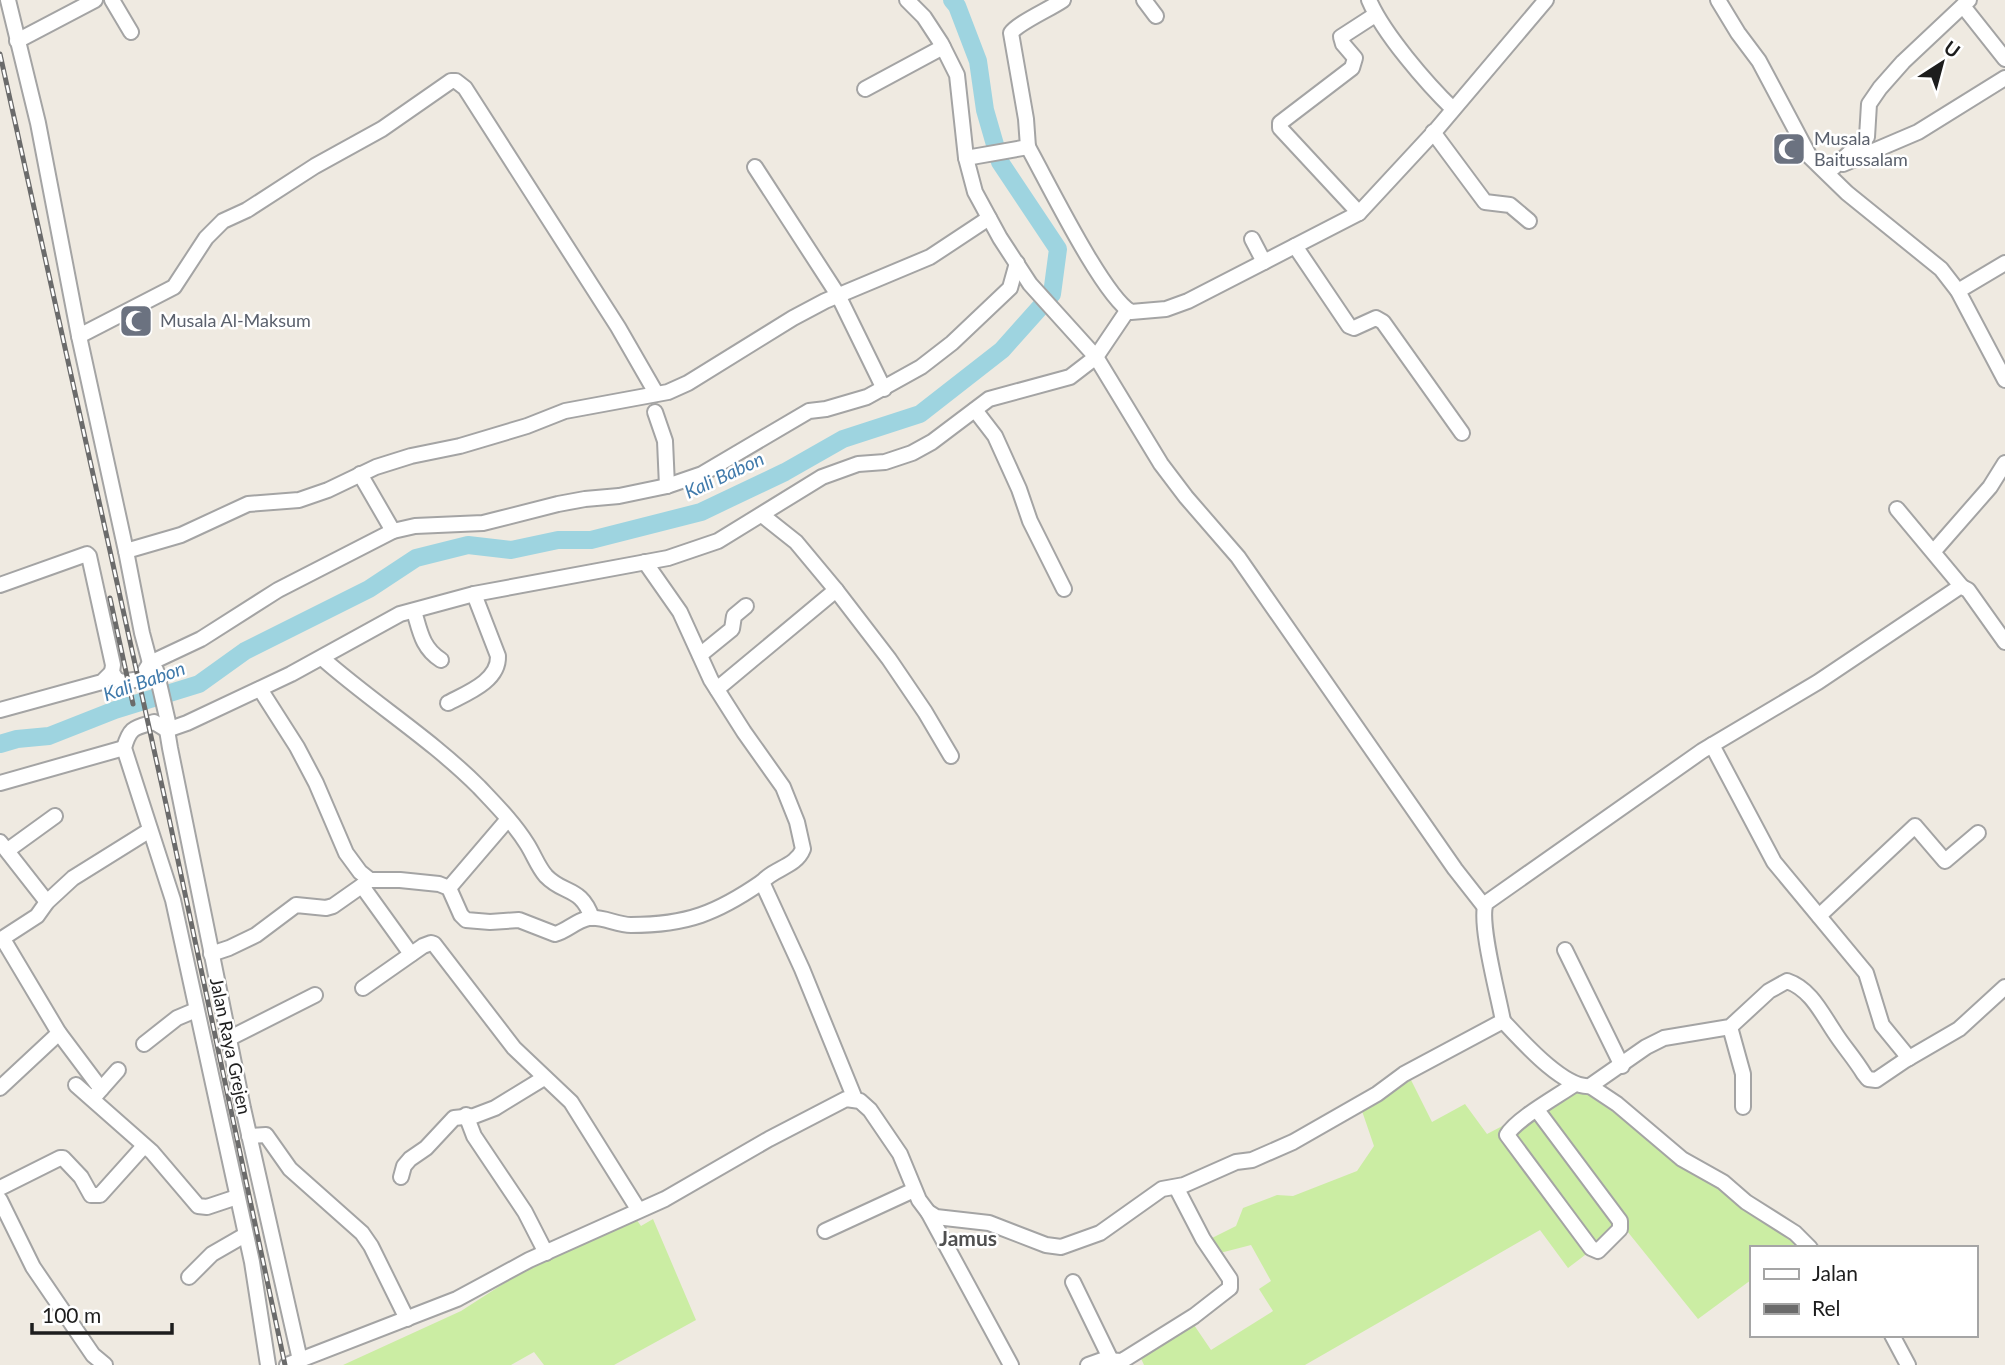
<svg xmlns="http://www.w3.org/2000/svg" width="2005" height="1365" font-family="Lato,sans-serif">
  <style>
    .grass { fill: #cbeda3 }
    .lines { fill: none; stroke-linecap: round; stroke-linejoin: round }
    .river { stroke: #9ed4e0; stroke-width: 18 }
    .minor-casing { stroke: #a4a4a4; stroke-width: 18 }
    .minor { stroke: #fff; stroke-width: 14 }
    .rail-casing { stroke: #6b6b6b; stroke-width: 5 }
    .rail { stroke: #fff; stroke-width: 2.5; stroke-dasharray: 8; stroke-linecap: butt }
    .labels { text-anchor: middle; stroke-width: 5; stroke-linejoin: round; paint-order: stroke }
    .worship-label { font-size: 18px; fill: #5b616d; stroke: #fff; text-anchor: start }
    .street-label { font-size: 18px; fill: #1d1d1d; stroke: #fff }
    .water-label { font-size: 19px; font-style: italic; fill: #407aab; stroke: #fff }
    .quarter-label { font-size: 21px; font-weight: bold; fill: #505050; stroke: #fff }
  </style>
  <rect width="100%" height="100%" fill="#efeae1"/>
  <!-- grass -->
  <g class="grass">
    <polygon points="1411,1080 1432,1122 1465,1104 1487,1134 1577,1087 1798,1241 1790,1248 1751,1248 1751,1280 1698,1319 1623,1226 1568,1268 1540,1230 1305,1365 1144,1365 1138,1352 1192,1322 1211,1350 1273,1311 1259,1289 1271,1281 1251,1245 1220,1253 1212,1238 1236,1226 1243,1208 1277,1195 1293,1196 1357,1171 1374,1146 1362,1111"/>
    <polygon points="634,1216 641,1226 653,1219 696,1320 614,1365 544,1365 534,1352 511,1365 343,1365 461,1311 523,1271"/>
  </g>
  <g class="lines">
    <!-- river -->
    <polyline class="river" points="0,744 17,739 49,736 115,710 199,684 245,651 369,589 416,558 468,545 511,550 558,540 591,540 701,512 785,472 843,439 920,414 1002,350 1052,294 1058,249 1000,162 985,110 978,61 957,6 952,0"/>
    <defs>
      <g id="minor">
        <polyline points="8,0 38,123 79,336 126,551 142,633 150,663 156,670 168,722 167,730 170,748 243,1108 300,1360"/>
        <polyline points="112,0 131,32"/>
        <polyline points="907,0 924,17 941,43 957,75 966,158 975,192 1000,238 1030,284 1096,357 1127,311"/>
        <polyline points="1144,0 1156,16"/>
        <path d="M 1369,0 C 1383,33 1427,84 1453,109"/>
        <polyline points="1718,0 1738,33 1759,61 1810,157 1847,193 1941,269 1958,291 2005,380"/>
        <polyline points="1963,6 2005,59"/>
        <polyline points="17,41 95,0"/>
        <polyline points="865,89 943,47"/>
        <polyline points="1433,132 1485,202 1510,205 1529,221"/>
        <path d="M 1028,147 C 1047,181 1103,296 1131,312 L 1166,309 L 1188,301 L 1359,213 L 1436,130 L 1546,0"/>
        <path d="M 966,158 L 1028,147 L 1026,119 L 1011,33 C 1018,23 1050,9 1063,0"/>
        <polyline points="1843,164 1918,132 2005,78"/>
        <polyline points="755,167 838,295 884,389"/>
        <polyline points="1833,168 1867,137 1869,104 1880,88 1903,62 1969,0"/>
        <polyline points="1359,213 1280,128 1280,123 1352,68 1355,58 1343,44 1341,37 1375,15"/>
        <polyline points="1252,239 1264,262"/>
        <polyline points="1295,246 1349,326 1354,328 1376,318 1383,322 1462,433"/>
        <polyline points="1958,291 2005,263"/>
        <polyline points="79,336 174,287 206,238 223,221 247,210 315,166 382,129 451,81 456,81 465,88 618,327 656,393"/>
        <polyline points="975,410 995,436 1019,489 1030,521 1064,589"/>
        <polyline points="655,412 665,441 667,486"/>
        <polyline points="360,474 393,531"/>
        <polyline points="1897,509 1962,587"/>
        <polyline points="762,515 796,542 836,590 889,659 925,712 951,756"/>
        <polyline points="126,551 181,535 248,504 299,500 328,490 376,467 411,456 460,446 527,426 565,411 668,392 688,383 793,318 825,301 930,257 989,218"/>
        <polyline points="1934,551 1990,487 2005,463"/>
        <path d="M 645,562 L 680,612 L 711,680 L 744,732 L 783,787 L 797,822 L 803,849 C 796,867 774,868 762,882 L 802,969 L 855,1099"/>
        <polyline points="0,585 87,554 89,556 113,665 112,672 116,679 122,682 140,679 150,663 201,639 278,590 393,531 415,526 483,523 558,504 585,499 619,496 667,486 702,474 809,411 826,409 867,397 921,367 952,343 1010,288 1017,263"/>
        <path d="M 414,611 C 420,631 422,648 441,660"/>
        <polyline points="700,655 732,629 734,616 746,606"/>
        <path d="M 322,658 C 373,703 431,739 479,787 C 496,805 514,823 527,844 C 534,855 538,867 546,876 C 564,895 581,886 592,918"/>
        <path d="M 260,689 L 297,747 L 316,783 L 346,853 L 360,872 L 370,880 L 400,880 L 439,884 L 449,888 L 461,915 L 466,920 L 490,922 L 519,920 L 555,934 C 567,931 575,921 589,918 C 602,916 617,925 631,925 C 687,925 717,913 762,882"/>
        <polyline points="717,689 836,590"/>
        <path d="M 448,703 C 467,693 499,681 498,656 L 474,594"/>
        <polyline points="0,710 102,682 112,672"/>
        <polyline points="167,730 187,723 291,674 400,614 474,594 668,558 718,541 822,477 858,464 885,462 912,453 932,442 989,399 1070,377 1096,357 1161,464 1186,497 1238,557 1455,869 1484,906"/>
        <path d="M 167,730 L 154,722 C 134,728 130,727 124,748 L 173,900 L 252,1262 L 268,1365"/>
        <polyline points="1712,745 1774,862 1866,973 1882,1025 1909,1058"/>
        <polyline points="0,783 124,748"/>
        <polyline points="0,842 47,902"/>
        <polyline points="8,850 55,816"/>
        <polyline points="362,886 411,954"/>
        <polyline points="449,888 508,819"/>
        <polyline points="1819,916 1915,826 1945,861 1978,833"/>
        <polyline points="0,940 37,916 47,902 73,878 150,830"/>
        <polyline points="1565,950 1622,1066"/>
        <polyline points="211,954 229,948 256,935 296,905 326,908 333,906 370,880"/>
        <polyline points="363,988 423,946 431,943 434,944 514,1048 571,1102 638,1209"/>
        <path d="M 1503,1021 C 1521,1040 1564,1089 1590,1086 L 1646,1047 L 1664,1038 L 1730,1027 L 1769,991 L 1787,981 C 1811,989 1822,1014 1835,1033 C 1844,1047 1855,1059 1864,1074 L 1868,1079 L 1876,1080 L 1904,1061 L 1959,1029 L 2005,987"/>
        <polyline points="1730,1027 1743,1074 1743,1107"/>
        <polyline points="59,1033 101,1089"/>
        <polyline points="228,1039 315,995"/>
        <polyline points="144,1044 177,1018 196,1010"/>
        <polyline points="76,1085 152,1152 198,1206 207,1207 237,1197"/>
        <polyline points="1590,1086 1617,1104 1682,1159 1723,1182 1746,1202 1795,1233 1810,1248"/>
        <polyline points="0,1088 59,1033 3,939"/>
        <polyline points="95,1096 118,1070"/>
        <path d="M 1537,1110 L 1620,1221 L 1620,1229 L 1598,1251 L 1591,1248 L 1507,1135 C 1516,1119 1558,1096 1575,1084"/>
        <polyline points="466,1115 474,1136 525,1212 546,1253"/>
        <polyline points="249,1136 266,1135 290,1169 362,1233 371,1246 407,1319"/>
        <polyline points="401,1177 404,1166 410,1159 426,1148 454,1118 474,1116 495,1108 544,1078"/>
        <polyline points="0,1188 60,1158 63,1158 81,1177 91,1195 100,1195 144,1146"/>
        <polyline points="0,1200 33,1267 93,1355 105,1365"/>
        <polyline points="928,1212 1011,1365"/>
        <polyline points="825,1231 914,1190"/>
        <polyline points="189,1277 212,1254 245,1235"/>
        <polyline points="1073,1282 1111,1360"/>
        <polyline points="1892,1335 1908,1365"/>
        <path d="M 287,1365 L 457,1299 L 529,1260 L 665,1199 L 769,1139 L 846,1099 L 860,1101 L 870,1110 L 900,1154 L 919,1200 L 928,1212 L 936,1217 L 989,1223 L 1046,1245 L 1061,1247 L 1100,1233 L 1162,1189 L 1184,1185 L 1236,1162 L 1252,1160 L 1293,1142 L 1377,1094 L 1404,1074 L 1503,1021 C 1499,998 1478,921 1486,903 L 1702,751 L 1818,682 L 1958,588 L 1962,587 L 1968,590 L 2005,642"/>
        <polyline points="1088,1365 1102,1360 1122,1361 1194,1316 1230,1288 1230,1279 1203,1239 1176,1187"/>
      </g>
    </defs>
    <!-- minor casing -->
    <use href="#minor" class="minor-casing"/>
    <!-- minor -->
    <use href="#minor" class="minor"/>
    <defs>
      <g id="rail">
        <polyline points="0,54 166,804 285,1365"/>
        <polyline points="110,598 133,704"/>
      </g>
    </defs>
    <!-- rail casing -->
    <use href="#rail" class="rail-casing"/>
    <!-- rail -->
    <use href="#rail" class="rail"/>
  </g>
  <!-- icons -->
  <defs>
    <symbol id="mosque-square" viewBox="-11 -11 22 22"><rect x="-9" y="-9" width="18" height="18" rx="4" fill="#6b7280" stroke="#fff"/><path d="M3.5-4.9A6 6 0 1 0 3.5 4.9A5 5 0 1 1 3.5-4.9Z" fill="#fff"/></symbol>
  </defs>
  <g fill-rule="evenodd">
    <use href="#mosque-square" x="1770" y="130" width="38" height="38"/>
    <use href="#mosque-square" x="117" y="302" width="38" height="38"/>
  </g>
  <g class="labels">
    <!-- worship labels -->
    <g class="worship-label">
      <text x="1814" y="145">Musala<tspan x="1814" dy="21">Baitussalam</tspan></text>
      <text x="160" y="327">Musala Al-Maksum</text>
    </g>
    <!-- street labels -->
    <g class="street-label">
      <text transform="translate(230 1046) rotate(78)" y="6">Jalan Raya Grejen</text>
    </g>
    <!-- water labels -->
    <g class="water-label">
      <text transform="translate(724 475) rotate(-25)" y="7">Kali Babon</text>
      <text transform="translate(144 681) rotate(-19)" y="7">Kali Babon</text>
    </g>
    <!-- quarter labels -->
    <g class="quarter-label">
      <text x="968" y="1246">Jamus</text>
    </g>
  </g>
  <!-- legend -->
  <rect x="1750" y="1246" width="228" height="91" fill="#ffffff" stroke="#a5a5a5" stroke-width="2"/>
  <rect x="1764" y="1269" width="35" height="10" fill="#ffffff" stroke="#a5a5a5" stroke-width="2"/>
  <text x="1812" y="1281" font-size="21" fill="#1d1d1d">Jalan</text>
  <rect x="1764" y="1304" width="35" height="10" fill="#6b6b6b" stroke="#a5a5a5" stroke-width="2"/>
  <text x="1812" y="1316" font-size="21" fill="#1d1d1d">Rel</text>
  <!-- north arrow -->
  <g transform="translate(1942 63) rotate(36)" stroke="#ffffff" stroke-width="5" paint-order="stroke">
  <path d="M0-5L12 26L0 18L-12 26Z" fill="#1d1d1d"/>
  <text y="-10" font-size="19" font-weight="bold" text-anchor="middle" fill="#1d1d1d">U</text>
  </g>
  <!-- scale -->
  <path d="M32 1323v10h140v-10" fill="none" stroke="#1d1d1d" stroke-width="3.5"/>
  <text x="42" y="1323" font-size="21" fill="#1d1d1d" stroke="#ffffff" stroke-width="5" paint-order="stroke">100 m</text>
</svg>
